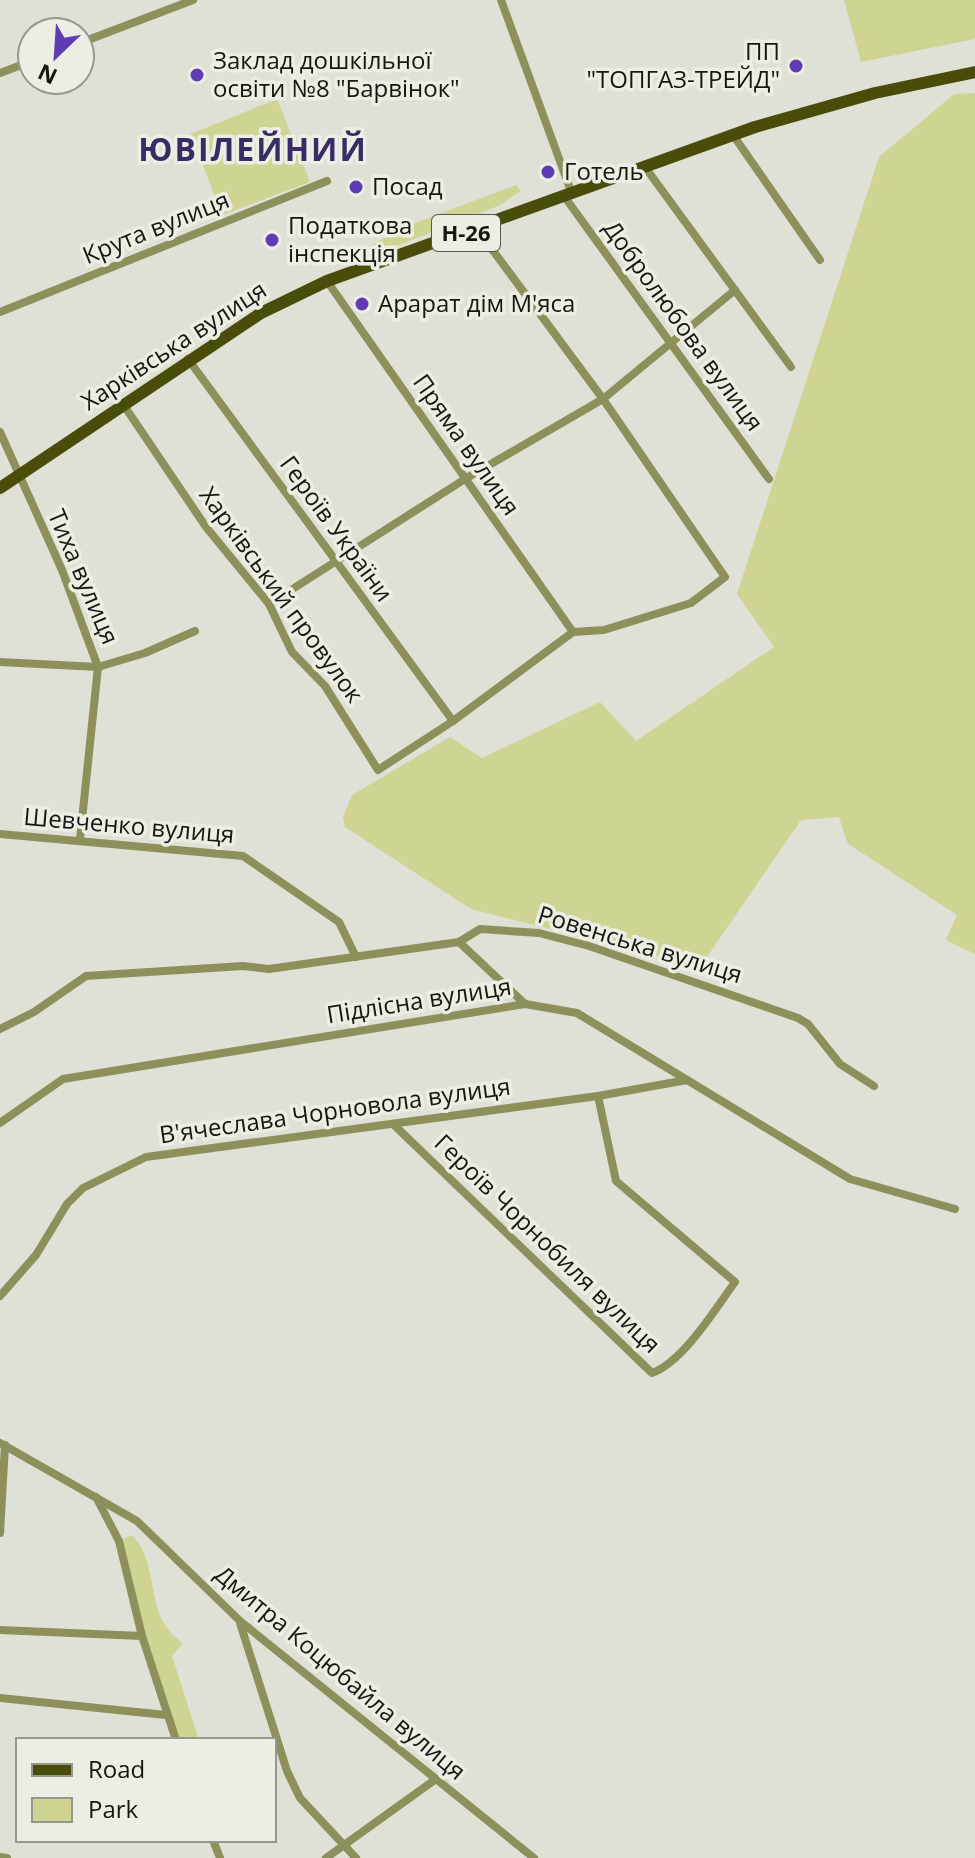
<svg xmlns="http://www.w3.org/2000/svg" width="975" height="1858" font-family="'Open Sans',sans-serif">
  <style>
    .green { fill: #cfd492 }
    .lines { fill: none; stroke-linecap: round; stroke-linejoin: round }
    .minor { stroke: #8d905b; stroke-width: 8 }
    .primary { stroke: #4a4c09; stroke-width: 12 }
    .poi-dot { fill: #5f3cb4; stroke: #eceee3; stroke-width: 3 }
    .labels { text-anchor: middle; stroke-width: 7; stroke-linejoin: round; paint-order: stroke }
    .shield { fill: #eceee3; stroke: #565751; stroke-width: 2 }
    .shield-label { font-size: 22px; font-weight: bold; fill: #161613 }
    .poi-label { font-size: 24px; fill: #161613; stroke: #eceee3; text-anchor: start }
    .street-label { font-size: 24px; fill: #161613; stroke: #eceee3 }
    .district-label { font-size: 32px; font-weight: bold; letter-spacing: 2px; fill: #392b66; stroke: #eceee3 }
  </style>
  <rect width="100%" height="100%" fill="#dfe0d6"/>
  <!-- green -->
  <g class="green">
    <polygon points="844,0 975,0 975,39 861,62"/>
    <polygon points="975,93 975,954 946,940 957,915 847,843 839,817 801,820 700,967 471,909 345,827 343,817 352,795 450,737 482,758 600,702 636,741 774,647 737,594 879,157 954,94"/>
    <polygon points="277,99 310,182 222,215 191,134"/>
    <polygon points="516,185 521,191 498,206 371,256 369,246 415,223"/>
    <path d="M 132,1535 C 163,1568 141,1614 183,1643 L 172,1656 L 199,1740 L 178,1740 L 146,1651 L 122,1545 L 124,1539 Z"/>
  </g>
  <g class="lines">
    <!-- minor -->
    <g class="minor">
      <polyline points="501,0 572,194"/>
      <polyline points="80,43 193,0"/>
      <polyline points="0,73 32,61"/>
      <polyline points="733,135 820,260"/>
      <polyline points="645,167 791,367"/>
      <polyline points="564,196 769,479"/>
      <polyline points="327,281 573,632"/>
      <polyline points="0,312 327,181"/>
      <polyline points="188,359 453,721"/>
      <polyline points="123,404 206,527 269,604 292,652 325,686 378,770 453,721 573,632 604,630 691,603 725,577 603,399 477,229"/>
      <polyline points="0,432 62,570 98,667 80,839"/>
      <polyline points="269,604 465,479 603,399 735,290"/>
      <polyline points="0,662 98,667 145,653 195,631"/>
      <polyline points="0,834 243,856 339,922 356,957"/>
      <polyline points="459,942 525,1004"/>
      <polyline points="0,1029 34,1012 86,976 243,966 269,969 459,942 480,929 539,933 589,946 798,1018 808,1024 840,1064 874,1086"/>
      <polyline points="0,1123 63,1079 525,1004 577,1013 850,1179 955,1209"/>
      <path d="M 393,1124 L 652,1373 C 683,1362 716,1308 735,1282 L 616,1181 L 598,1096"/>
      <polyline points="0,1296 36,1255 67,1204 83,1188 146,1157 598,1096 687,1080"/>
      <polyline points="0,1443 137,1521 240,1621 534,1858"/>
      <polyline points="96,1497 119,1541 142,1636 176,1740"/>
      <polyline points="0,1533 5,1445"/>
      <polyline points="240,1623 287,1771 300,1798 356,1858"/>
      <polyline points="0,1630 142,1636"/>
      <polyline points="0,1698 166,1715"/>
      <polyline points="213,1840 220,1858"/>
      <polyline points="0,1857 7,1858"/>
      <polyline points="326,1858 436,1779"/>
    </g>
    <!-- primary -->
    <polyline class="primary" points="0,488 261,313 327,281 755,127 875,93 975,72"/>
  </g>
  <!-- markers -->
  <g class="poi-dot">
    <circle cx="796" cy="66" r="8"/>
    <circle cx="197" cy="75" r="8"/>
    <circle cx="548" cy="172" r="8"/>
    <circle cx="356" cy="187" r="8"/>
    <circle cx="272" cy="240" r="8"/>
    <circle cx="362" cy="304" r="8"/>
  </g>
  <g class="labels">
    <!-- shield labels -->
    <rect class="shield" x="432" y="215" width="68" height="36" rx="6"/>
    <g class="shield-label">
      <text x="466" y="241">Н-26</text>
    </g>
    <!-- poi labels -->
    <g class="poi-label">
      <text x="780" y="60" text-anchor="end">ПП<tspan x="780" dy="28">"ТОПГАЗ-ТРЕЙД"</tspan></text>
      <text x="213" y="69">Заклад дошкільної<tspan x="213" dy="28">освіти №8 "Барвінок"</tspan></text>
      <text x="564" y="180">Готель</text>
      <text x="372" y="195">Посад</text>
      <text x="288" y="234">Податкова<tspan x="288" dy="28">інспекція</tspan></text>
      <text x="378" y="312">Арарат дім М'яса</text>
    </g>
    <!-- street labels -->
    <g class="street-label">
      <text transform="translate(156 228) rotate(-22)" y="8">Крута вулиця</text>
      <text transform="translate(683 326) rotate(54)" y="8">Добролюбова вулиця</text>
      <text transform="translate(174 346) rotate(-33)" y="8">Харківська вулиця</text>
      <text transform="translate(466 445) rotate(55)" y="8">Пряма вулиця</text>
      <text transform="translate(336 529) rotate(54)" y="8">Героїв України</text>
      <text transform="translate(83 577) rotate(67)" y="8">Тиха вулиця</text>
      <text transform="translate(281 595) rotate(54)" y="8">Харківський провулок</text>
      <text transform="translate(129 826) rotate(5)" y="8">Шевченко вулиця</text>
      <text transform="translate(640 945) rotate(17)" y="8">Ровенська вулиця</text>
      <text transform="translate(419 1001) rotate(-9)" y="8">Підлісна вулиця</text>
      <text transform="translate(335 1111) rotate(-8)" y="8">В'ячеслава Чорновола вулиця</text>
      <text transform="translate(547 1244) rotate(44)" y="8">Героїв Чорнобиля вулиця</text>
      <text transform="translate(340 1673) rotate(40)" y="8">Дмитра Коцюбайла вулиця</text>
    </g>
    <!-- district labels -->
    <g class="district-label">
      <text x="253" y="161">ЮВІЛЕЙНИЙ</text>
    </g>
  </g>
  <!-- legend -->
  <rect x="16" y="1738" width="260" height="104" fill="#eceee3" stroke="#969890" stroke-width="2"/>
  <rect x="32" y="1764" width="40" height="12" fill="#4a4c09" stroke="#969890" stroke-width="2"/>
  <text x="88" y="1778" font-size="24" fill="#161613">Road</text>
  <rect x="32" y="1798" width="40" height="24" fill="#cfd492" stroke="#969890" stroke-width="2"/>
  <text x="88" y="1818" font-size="24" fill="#161613">Park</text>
  <!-- north arrow -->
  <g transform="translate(56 56) rotate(205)"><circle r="38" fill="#eceee3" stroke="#969890" stroke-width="2"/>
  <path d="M0-6L14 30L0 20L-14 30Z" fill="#5f3cb4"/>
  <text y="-12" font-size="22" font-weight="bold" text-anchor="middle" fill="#161613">N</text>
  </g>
</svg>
